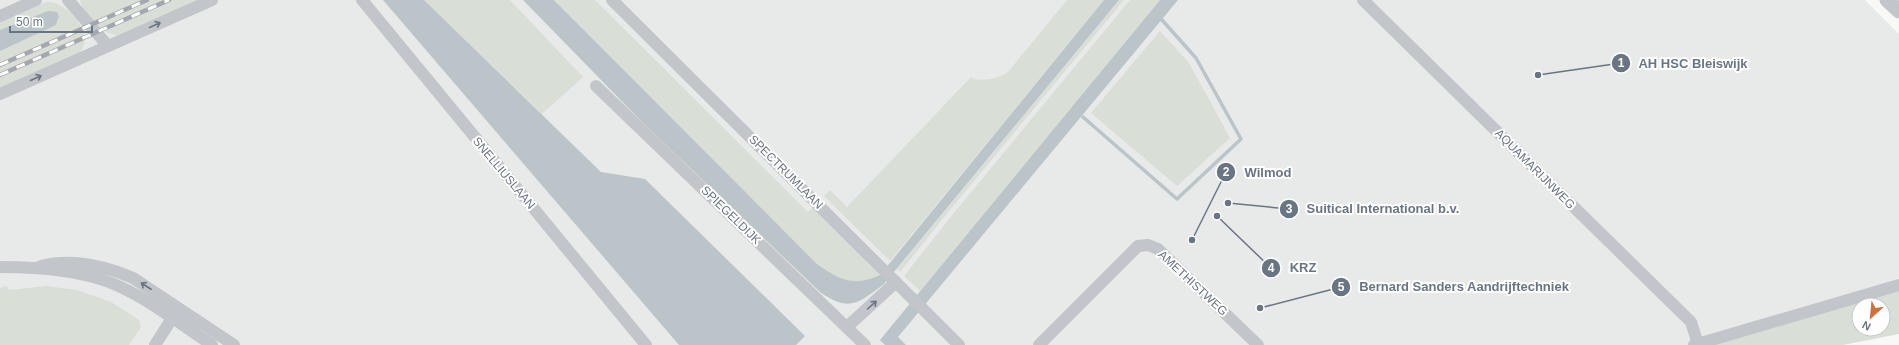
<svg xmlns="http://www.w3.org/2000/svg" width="1899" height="345" font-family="Helvetica,sans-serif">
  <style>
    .built { fill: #e8eae9 }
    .green { fill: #d9ded7; fill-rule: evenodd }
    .water { fill: #bbc4c8 }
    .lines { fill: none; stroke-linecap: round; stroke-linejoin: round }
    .stream { stroke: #bbc4c8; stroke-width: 3.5 }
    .minor { stroke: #c2c5c9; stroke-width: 12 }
    .tertiary { stroke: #c2c5c9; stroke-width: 15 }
    .rail-casing { stroke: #a4a8ae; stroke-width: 4.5 }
    .rail { stroke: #fff; stroke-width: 3; stroke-dasharray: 9; stroke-linecap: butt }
    .oneway { stroke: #6a7583 }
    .labels { text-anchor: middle; stroke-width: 4; stroke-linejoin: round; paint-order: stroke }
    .street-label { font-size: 12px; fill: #6a7583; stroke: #fff }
    .leader { fill: none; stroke: #6a7583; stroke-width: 1.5 }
    .callout-dot { fill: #6a7583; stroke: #fff; stroke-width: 1.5 }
    .mark-label { font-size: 12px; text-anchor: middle; font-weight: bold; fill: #fff }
    .callout-label { font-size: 13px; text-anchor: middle; font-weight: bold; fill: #6a7583; stroke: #fff; stroke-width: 4; stroke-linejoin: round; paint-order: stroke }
  </style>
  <rect width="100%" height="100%" fill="#f8f8f6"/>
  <!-- built -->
  <polygon class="built" points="0,0 1865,0 1899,34 1899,323 1883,305 1859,305 1859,329 1824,345 0,345"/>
  <!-- green -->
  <g class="green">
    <path d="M 80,0 L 200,0 L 117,35 C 102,34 83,14 80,0 Z"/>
    <polygon points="424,0 510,0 583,77 542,114"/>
    <path d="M 554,0 L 595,0 L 808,212 L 813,207 L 880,275 C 853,287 840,280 817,264 Z"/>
    <path d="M 1067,0 L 1104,0 L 890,261 L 824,196 L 830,190 L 847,207 L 971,77 L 974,79 C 987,81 997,79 1008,72 Z"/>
    <polygon points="1119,0 1124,0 945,216 900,272 897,269"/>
    <polygon points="1130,0 1160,0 920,291 904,276 953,214"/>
    <path d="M 47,2 C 66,0 96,35 80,52 L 0,89 L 0,21 Z"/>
    <polygon points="1160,31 1189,63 1230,138 1177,186 1091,113"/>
    <polygon points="7,286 9,290 47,286 77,290 111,302 139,320 141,327 129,345 0,345 0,288"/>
    <path d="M 1899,291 L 1899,334 L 1843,345 L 1711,345 ZM 1859,305 L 1883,305 L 1883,329 L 1859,329 Z"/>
  </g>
  <!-- water -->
  <g class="water">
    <polygon points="383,0 424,0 601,172 645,179 805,336 796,345 679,345"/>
    <path d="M 523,0 L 554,0 L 817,264 C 840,280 853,287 880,275 L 1104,0 L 1119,0 L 884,284 C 858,303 850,313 820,292 L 643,123 Z"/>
    <polygon points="1160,0 1178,0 898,337 906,345 885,345 880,340"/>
    <polygon points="48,11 57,12 59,17 58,18 56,25 0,51 0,30"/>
  </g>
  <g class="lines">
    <!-- stream -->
    <polyline class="stream" points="1083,117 1177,199 1241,139 1196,58 1162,20"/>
    <!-- minor -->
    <g class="minor">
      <polyline points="68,0 108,46"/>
      <polyline points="362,0 646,345"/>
      <polyline points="612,0 959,345"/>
      <polyline points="1363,0 1691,322 1698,344"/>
      <polyline points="0,16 36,0"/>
      <polyline points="596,86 865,345"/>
      <polyline points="0,94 212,0"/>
      <path d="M 41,266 C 72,258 105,266 133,278 L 234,345"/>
      <path d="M 0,267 C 35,267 81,270 114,284 C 147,298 182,325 212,345"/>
      <polyline points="847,327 896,282"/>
      <polyline points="155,345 176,312"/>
      <polyline points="1039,345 1138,246 1148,245 1158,249 1258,345"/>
      <polyline points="1694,345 1899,285"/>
    </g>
    <!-- tertiary -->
    <polyline class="tertiary" points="1887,0 1899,11"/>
    <defs>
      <g id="rail">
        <polyline points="0,65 147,0"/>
        <polyline points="0,75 169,0"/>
      </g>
    </defs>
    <!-- rail casing -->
    <use href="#rail" class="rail-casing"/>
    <!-- rail -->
    <use href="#rail" class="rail"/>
  </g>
  <!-- one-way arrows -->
  <defs><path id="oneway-shaft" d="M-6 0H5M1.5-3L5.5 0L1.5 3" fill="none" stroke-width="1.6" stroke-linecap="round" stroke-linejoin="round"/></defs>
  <g class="oneway">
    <use href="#oneway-shaft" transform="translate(155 25) rotate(-24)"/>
    <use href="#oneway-shaft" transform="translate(36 78) rotate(-24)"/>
    <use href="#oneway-shaft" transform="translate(146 286) rotate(-147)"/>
    <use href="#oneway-shaft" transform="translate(872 305) rotate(-42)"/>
  </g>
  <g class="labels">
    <!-- street labels -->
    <g class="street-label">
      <text transform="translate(1535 169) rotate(45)" y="4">AQUAMARIJNWEG</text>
      <text transform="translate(786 172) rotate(45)" y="4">SPECTRUMLAAN</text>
      <text transform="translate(504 173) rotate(50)" y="4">SNELLIUSLAAN</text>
      <text transform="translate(731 215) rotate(44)" y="4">SPIEGELDIJK</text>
      <text transform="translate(1193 283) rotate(43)" y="4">AMETHISTWEG</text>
    </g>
  </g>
  <!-- callouts -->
  <path class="leader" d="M1538 75L1621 63M1192 240L1226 172M1228 203L1289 209M1217 216L1271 268M1260 308L1341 287"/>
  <g class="callout-dot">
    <circle cx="1538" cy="75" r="4"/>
    <circle cx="1192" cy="240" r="4"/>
    <circle cx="1228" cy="203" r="4"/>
    <circle cx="1217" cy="216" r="4"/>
    <circle cx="1260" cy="308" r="4"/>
    <circle cx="1621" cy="63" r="10"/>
    <circle cx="1226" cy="172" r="10"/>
    <circle cx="1289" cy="209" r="10"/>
    <circle cx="1271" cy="268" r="10"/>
    <circle cx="1341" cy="287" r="10"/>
  </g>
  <g class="mark-label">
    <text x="1621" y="67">1</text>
    <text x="1226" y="176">2</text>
    <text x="1289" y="213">3</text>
    <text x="1271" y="272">4</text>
    <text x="1341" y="291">5</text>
  </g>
  <g class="callout-label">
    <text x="1693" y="68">AH HSC Bleiswijk</text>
    <text x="1268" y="177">Wilmod</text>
    <text x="1383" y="213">Suitical International b.v.</text>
    <text x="1303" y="272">KRZ</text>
    <text x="1464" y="291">Bernard Sanders Aandrijftechniek</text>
  </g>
  <!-- north arrow -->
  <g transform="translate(1871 317) rotate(207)"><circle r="19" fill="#ffffff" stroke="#c3c8cd"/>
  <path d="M0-3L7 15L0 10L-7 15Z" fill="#d0703d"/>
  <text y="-6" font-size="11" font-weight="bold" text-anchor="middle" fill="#6a7583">N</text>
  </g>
  <!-- scale -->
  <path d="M10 26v6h82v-6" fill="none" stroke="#6a7583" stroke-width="2"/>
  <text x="16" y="26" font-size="12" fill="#6a7583" stroke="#ffffff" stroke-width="3" paint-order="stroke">50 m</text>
</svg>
